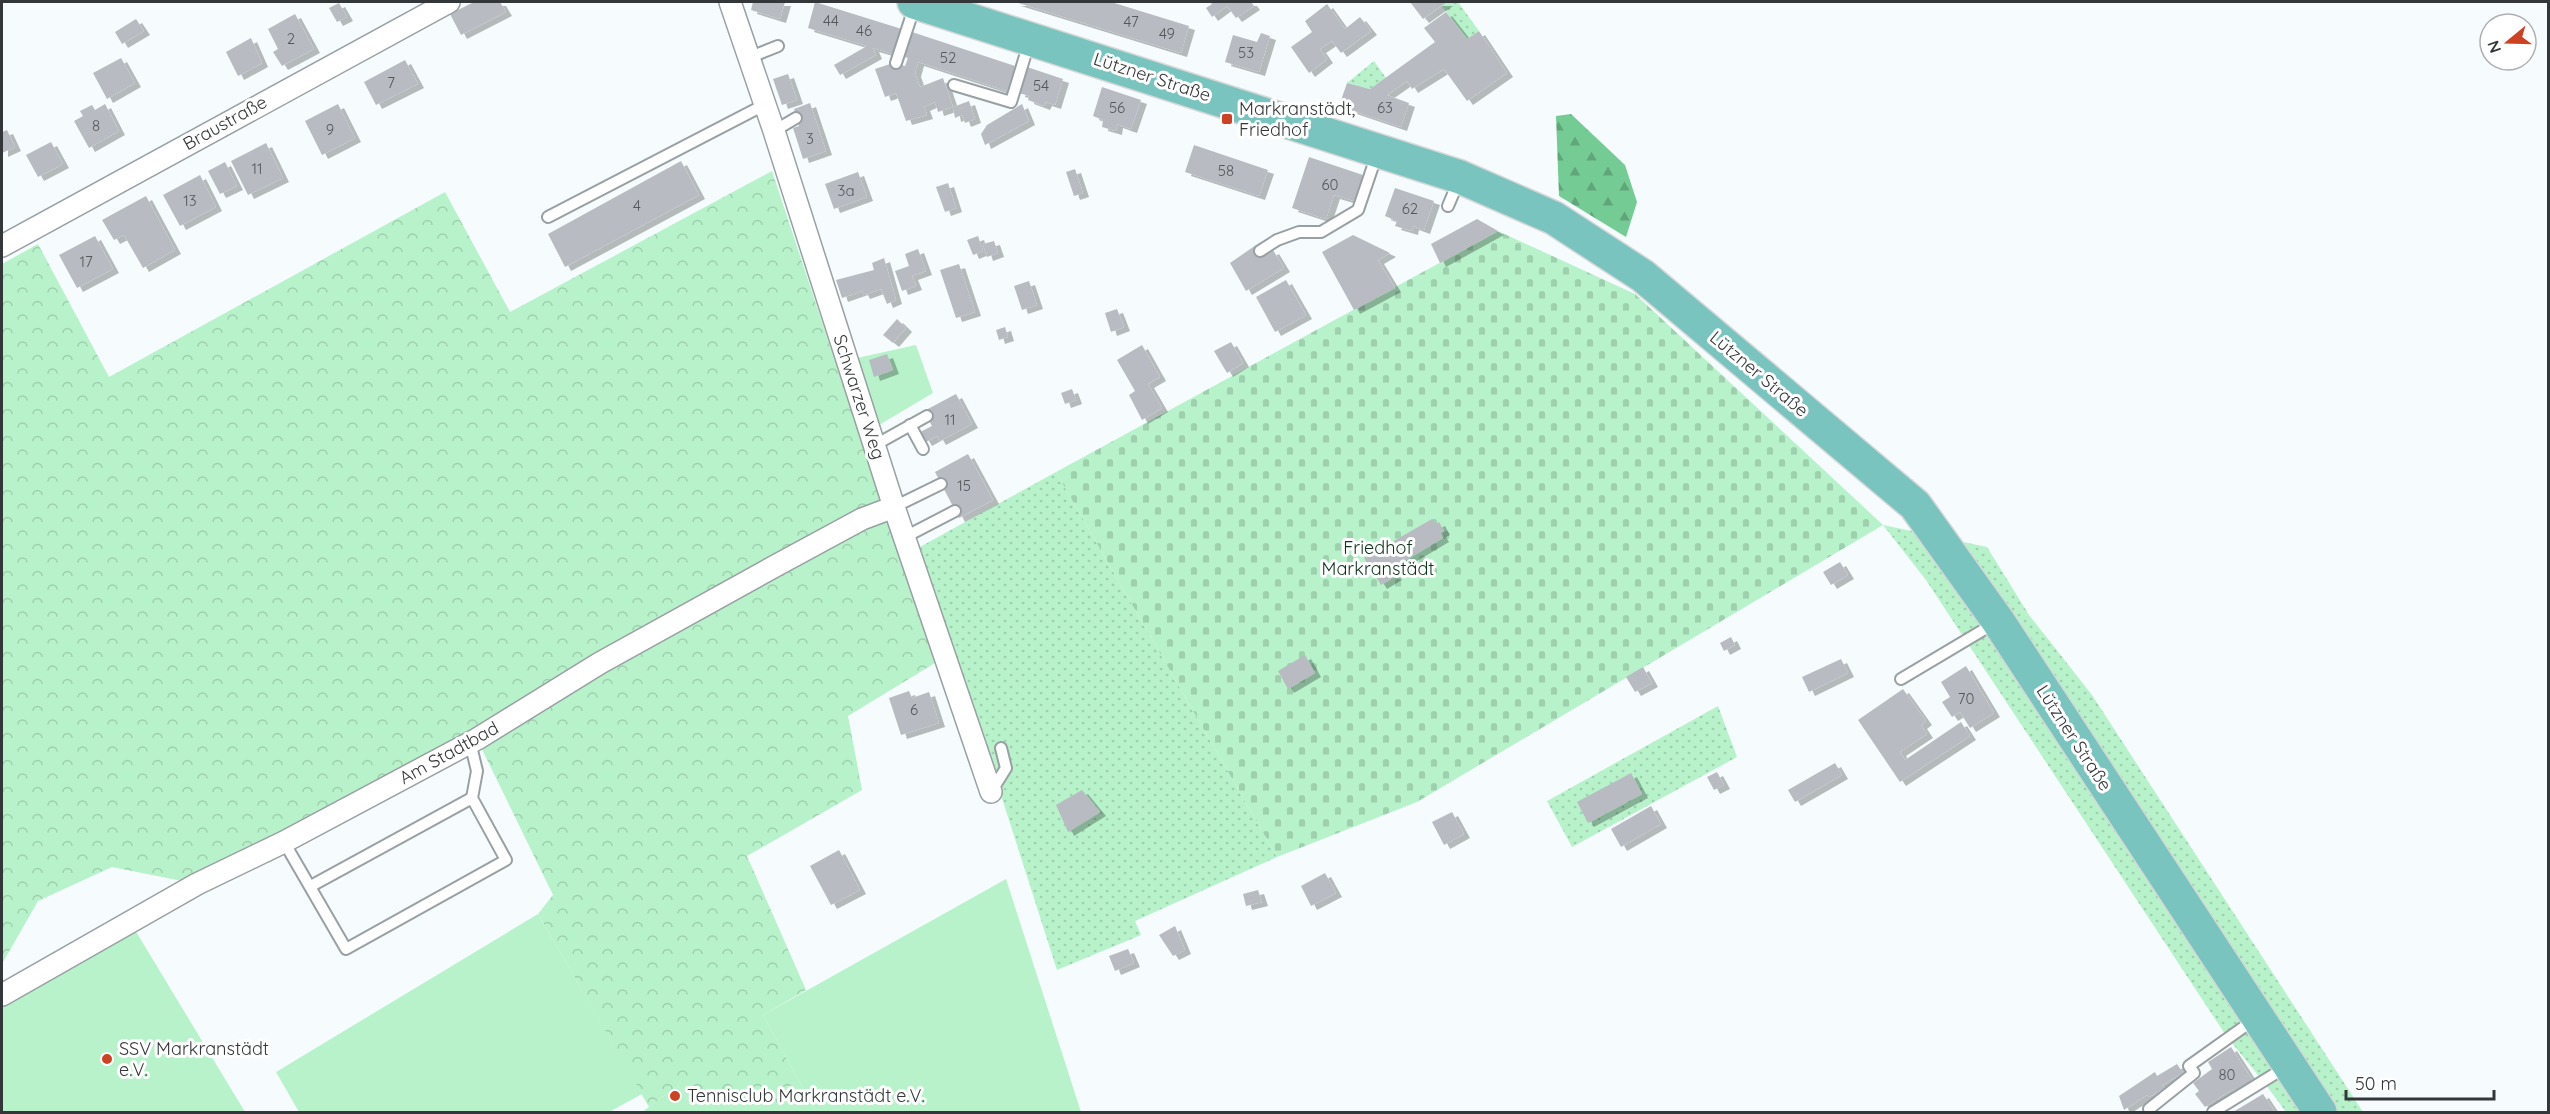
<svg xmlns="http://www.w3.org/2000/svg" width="2550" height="1114" font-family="Quicksand,sans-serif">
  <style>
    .grass { fill: url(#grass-dots) }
    .forest { fill: url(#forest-firs) }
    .cemetery { fill: url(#cemetery-stones) }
    .park { fill: url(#park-crowns) }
    .garden { fill: #b7f2ca }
    .building { fill: #b8bcc2; filter: url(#shadow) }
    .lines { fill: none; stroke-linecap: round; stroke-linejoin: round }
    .service-casing { stroke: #99a0a3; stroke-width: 14 }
    .minor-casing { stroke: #99a0a3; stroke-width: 24 }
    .primary-casing { stroke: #d6d7d7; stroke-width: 36 }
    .service { stroke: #fff; stroke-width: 10 }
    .minor { stroke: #fff; stroke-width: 21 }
    .primary { stroke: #79c4bf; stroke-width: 33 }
    .poi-dot { fill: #cc4222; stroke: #fff; stroke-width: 2 }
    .labels { text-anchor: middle; stroke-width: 6; stroke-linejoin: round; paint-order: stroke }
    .number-label { font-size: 15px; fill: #55585b }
    .street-label { font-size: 18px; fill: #343739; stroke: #fff }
    .poi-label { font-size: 18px; fill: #343739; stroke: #fff; text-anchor: start }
    .park-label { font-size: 18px; fill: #0d331d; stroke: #fff }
  </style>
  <defs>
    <pattern id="grass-dots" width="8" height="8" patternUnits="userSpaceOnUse" patternTransform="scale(1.5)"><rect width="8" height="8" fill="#b7f2ca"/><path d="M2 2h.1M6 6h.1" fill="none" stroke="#9ed0ae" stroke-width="1.8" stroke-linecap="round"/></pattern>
    <pattern id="forest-firs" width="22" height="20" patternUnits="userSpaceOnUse" patternTransform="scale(1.5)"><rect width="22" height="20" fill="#75cb94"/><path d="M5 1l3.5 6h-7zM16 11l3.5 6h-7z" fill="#61a67a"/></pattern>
    <pattern id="cemetery-stones" width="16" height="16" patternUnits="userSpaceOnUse" patternTransform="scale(1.5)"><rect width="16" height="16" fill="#b7f2ca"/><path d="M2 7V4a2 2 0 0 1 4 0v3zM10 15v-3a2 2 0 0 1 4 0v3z" fill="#9ed0ae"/></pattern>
    <pattern id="park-crowns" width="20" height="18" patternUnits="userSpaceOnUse" patternTransform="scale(1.5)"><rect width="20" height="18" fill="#b7f2ca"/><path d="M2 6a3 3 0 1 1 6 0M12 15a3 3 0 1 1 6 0" fill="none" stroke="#9ed0ae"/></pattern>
    <filter id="shadow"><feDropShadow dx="6" dy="4" stdDeviation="0" flood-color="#0004"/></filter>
  </defs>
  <rect width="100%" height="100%" fill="#f6fcfe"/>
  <!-- grass -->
  <g class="grass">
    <polygon points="1445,2 1458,2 1479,31 1467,39 1441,5"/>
    <polygon points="1374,61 1386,78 1370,89 1347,83"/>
    <polygon points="1056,472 1277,857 1135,921 1141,935 1057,970 992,767 918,548"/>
    <polygon points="1883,525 1987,547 2029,615 2092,695 2363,1112 2286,1112 2263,1081 2227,1037 1926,580"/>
    <polygon points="1718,706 1737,757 1572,847 1547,801"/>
  </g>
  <!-- forest -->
  <polygon class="forest" points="1571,114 1625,165 1637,202 1626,237 1559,196 1556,116"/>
  <!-- cemetery -->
  <polygon class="cemetery" points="1498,231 1635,294 1883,525 1417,802 1277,857 1056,472"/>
  <!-- park -->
  <polygon class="park" points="772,171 935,663 848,716 862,790 747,856 806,990 763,1015 816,1112 698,1112 678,1086 649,1107 538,914 553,895 477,739 197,884 112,867 38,901 2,964 2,264 38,244 109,377 445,192 510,312"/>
  <!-- garden -->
  <g class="garden">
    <polygon points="916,345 933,393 879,425 857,358"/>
    <polygon points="1006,879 1081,1112 816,1112 763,1015"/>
    <polygon points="538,914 642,1094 609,1112 299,1112 276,1072"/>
    <polygon points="135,930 245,1112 2,1112 2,1005"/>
    <polygon points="678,1086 698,1112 642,1112"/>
  </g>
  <!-- building -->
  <g class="building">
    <polygon points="474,2 500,2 506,12 461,35 450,14"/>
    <polygon points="753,2 785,2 780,19 751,10"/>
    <polygon points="815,2 905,30 897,55 873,48 876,55 840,75 834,65 867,46 808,28"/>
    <polygon points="1015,2 1111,2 1189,26 1181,53"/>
    <polygon points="1210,2 1251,2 1254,6 1236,18 1227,6 1212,17 1206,8 1212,4"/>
    <polygon points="1410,2 1447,2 1423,19"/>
    <polygon points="339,3 347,17 337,22 329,8"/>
    <polygon points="1327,4 1345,29 1360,17 1371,31 1341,53 1332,41 1320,49 1327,59 1309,73 1291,47 1312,32 1305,21"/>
    <polygon points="1446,12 1467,39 1479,31 1507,73 1467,101 1444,69 1412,89 1407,81 1387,95 1409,103 1401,127 1339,106 1347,83 1370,89 1435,42 1424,28"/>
    <polygon points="295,14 314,49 282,66 273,52 278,49 268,29"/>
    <polygon points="136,19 144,31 122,44 115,32"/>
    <polygon points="909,31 1015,66 1007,91 918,62 915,73 920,87 943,78 953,107 969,101 975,119 965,123 962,115 955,118 953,107 938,112 935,102 924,107 927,115 906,121 896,93 885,97 875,69 893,63 905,66 908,58 901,56"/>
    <polygon points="1261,33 1270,36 1259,72 1225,62 1233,35 1257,42"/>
    <polygon points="251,38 262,63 238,76 226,52"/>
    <polygon points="121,58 135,83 107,99 93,73"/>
    <polygon points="405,60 418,84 376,105 364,82"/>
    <polygon points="1027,67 1063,79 1055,105 1046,102 1044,106 1028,100 1029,96 1019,93"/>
    <polygon points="788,74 797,100 782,105 773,79"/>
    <polygon points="1102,87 1141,100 1131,129 1117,124 1116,131 1102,127 1103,120 1093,116"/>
    <polygon points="810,103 826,151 803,159 793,128 799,126 794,109"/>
    <polygon points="105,104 119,131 89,148 74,121 83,116 80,111 92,105 95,110"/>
    <polygon points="338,104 355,138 322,155 305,121"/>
    <polygon points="1022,104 1029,121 985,145 981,134 987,125"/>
    <polygon points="7,130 15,147 2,153 2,132"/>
    <polygon points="51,142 63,164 38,177 26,155"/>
    <polygon points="266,143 283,178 248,195 231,161"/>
    <polygon points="1194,145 1268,170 1259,196 1185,172"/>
    <polygon points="1309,157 1363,175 1354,201 1334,195 1326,219 1292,208"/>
    <polygon points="681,161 699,195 565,267 548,234"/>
    <polygon points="225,162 237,186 220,194 208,171"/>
    <polygon points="1075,169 1083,193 1074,196 1066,172"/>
    <polygon points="858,172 867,197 834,209 825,184"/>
    <polygon points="200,175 216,207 180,226 163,195"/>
    <polygon points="948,183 956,208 945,212 936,187"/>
    <polygon points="1395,188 1434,201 1424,230 1413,226 1412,231 1395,226 1397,221 1385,216"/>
    <polygon points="146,196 175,250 143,268 124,235 114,240 102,220"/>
    <polygon points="1477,219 1498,231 1440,263 1431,244"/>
    <polygon points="1353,235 1390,253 1378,260 1395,288 1354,310 1322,252"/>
    <polygon points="95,236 113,269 77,288 59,255"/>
    <polygon points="978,236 983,251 973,255 967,240"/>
    <polygon points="994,241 998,253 987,257 983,244"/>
    <polygon points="1256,245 1263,256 1273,250 1284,268 1246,291 1230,263"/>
    <polygon points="918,249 926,271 912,276 916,286 902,291 895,271 909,266 905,254"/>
    <polygon points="884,258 896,300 887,304 881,289 864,295 862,291 842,298 836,280 874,270 872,263"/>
    <polygon points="959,264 975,312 956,318 940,270"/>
    <polygon points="1286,280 1306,315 1275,332 1256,297"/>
    <polygon points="1029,281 1037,305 1022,310 1014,286"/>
    <polygon points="1117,309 1124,327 1111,332 1105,313"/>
    <polygon points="897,319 906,328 893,343 883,335"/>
    <polygon points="1005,327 1008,337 999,340 996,330"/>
    <polygon points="1231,342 1243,363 1227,373 1214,351"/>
    <polygon points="1142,345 1160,377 1148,384 1162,408 1142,420 1129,395 1135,391 1117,360"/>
    <polygon points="887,354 893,370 874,377 869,360"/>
    <polygon points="1072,389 1076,400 1065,404 1061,393"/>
    <polygon points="956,394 972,424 940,441 937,436 926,442 920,432 932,426 924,411"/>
    <polygon points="968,454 993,500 959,518 935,472"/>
    <polygon points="1432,519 1435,524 1439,522 1444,531 1440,533 1443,538 1391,569 1396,576 1381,585 1364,558"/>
    <polygon points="1840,562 1848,575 1831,585 1823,572"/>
    <polygon points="1731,637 1735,645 1724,651 1720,643"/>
    <polygon points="1305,655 1315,673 1288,689 1278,671"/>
    <polygon points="1841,659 1848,673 1809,692 1802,677"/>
    <polygon points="1966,666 1994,713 1970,728 1960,712 1952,717 1942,702 1950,697 1941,682"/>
    <polygon points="1643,667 1652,683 1635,692 1626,677"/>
    <polygon points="1903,689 1926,721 1921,725 1927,734 1900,752 1905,760 1961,722 1970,736 1900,782 1858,720"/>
    <polygon points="909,691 912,698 929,692 939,723 901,735 889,698"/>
    <polygon points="1835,763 1842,775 1795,802 1788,790"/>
    <polygon points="1717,772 1724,785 1714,790 1707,777"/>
    <polygon points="1631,773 1642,794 1588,823 1577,802"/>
    <polygon points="1082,790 1100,812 1068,832 1056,805"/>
    <polygon points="1651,806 1661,824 1621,847 1611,829"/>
    <polygon points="1452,812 1464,834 1444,845 1432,822"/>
    <polygon points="839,850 860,890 831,905 810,866"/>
    <polygon points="1325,873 1336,893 1311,906 1301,886"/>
    <polygon points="1258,890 1262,902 1246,906 1243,894"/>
    <polygon points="1175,926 1185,950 1173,956 1159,935"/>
    <polygon points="1128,949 1134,963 1115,971 1109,956"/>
    <polygon points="2231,1047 2253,1081 2235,1093 2233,1089 2205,1107 2195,1094 2199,1091 2193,1083 2212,1069 2208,1062"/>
    <polygon points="2177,1064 2183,1073 2162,1085 2165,1088 2149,1097 2147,1095 2124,1110 2119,1096 2155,1072 2157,1076"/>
    <polygon points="2263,1094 2275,1112 2233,1112"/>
  </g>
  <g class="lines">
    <defs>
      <g id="service">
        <polyline points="748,58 778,46"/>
        <polyline points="896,63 915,5"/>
        <polyline points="954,85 1011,102 1029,43"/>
        <polyline points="774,131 796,118"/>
        <polyline points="1448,206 1459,180"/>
        <polyline points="548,217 764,105"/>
        <polyline points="1260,251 1277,240 1299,232 1321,232 1358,210 1377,154"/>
        <polyline points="910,425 923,449"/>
        <polyline points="875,445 927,416"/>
        <polyline points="894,507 941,484"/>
        <polyline points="905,537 955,511"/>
        <polyline points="1901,679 1995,623"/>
        <polyline points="991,792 1006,768 1001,748"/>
        <polyline points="284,842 346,949 506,860 472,798 477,771 470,742"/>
        <polyline points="311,886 472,798"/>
        <polyline points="2149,1109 2194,1073 2189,1066 2255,1019"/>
        <polyline points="2213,1112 2286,1067"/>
      </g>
      <g id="minor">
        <polyline points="730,2 774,131 894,507 991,792"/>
        <polyline points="2,246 449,2"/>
        <polyline points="2,995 197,884 284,842 477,739 600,663 777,565 862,519 894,507"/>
      </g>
      <polyline id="primary" points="914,2 1460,177 1554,218 1643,276 1915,505 1998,621 2320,1112"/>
    </defs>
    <!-- service casing -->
    <use href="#service" class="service-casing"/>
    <!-- minor casing -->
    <use href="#minor" class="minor-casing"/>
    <!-- primary casing -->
    <use href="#primary" class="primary-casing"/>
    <!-- service -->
    <use href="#service" class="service"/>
    <!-- minor -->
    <use href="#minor" class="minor"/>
    <!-- primary -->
    <use href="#primary" class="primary"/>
  </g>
  <!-- markers -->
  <g class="poi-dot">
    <rect x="1221" y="113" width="12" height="12" rx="3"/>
    <circle cx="107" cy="1059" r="6"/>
    <circle cx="675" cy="1096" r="6"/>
  </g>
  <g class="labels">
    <!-- number labels -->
    <g class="number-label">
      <text x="831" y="26">44</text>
      <text x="1131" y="27">47</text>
      <text x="864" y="36">46</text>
      <text x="1167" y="39">49</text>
      <text x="291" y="44">2</text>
      <text x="1246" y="58">53</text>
      <text x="948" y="63">52</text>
      <text x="391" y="88">7</text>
      <text x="1041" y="91">54</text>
      <text x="1117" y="113">56</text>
      <text x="1385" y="113">63</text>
      <text x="96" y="131">8</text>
      <text x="330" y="135">9</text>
      <text x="810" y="144">3</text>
      <text x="257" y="174">11</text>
      <text x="1226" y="176">58</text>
      <text x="1330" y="190">60</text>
      <text x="846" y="196">3a</text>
      <text x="190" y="206">13</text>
      <text x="637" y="211">4</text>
      <text x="1410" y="214">62</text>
      <text x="86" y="267">17</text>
      <text x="950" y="425">11</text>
      <text x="964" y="491">15</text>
      <text x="1966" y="704">70</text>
      <text x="914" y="715">6</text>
      <text x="2227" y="1080">80</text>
    </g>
    <!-- street labels -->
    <g class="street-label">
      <text transform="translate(1152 77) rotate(18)" y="6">Lützner Straße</text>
      <text transform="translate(225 123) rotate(-29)" y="6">Braustraße</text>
      <text transform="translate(1759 374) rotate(40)" y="6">Lützner Straße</text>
      <text transform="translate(859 397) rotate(72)" y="6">Schwarzer Weg</text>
      <text transform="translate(2074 738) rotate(57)" y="6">Lützner Straße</text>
      <text transform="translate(449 753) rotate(-29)" y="6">Am Stadtbad</text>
    </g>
    <!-- poi labels -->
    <g class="poi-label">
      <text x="1239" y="115">Markranstädt,<tspan x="1239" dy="21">Friedhof</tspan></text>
      <text x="119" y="1055">SSV Markranstädt<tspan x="119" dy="21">e.V.</tspan></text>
      <text x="687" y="1102">Tennisclub Markranstädt e.V.</text>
    </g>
    <!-- park labels -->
    <g class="park-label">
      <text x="1378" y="554">Friedhof<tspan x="1378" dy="21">Markranstädt</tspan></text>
    </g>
  </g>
  <!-- border -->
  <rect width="2550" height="1114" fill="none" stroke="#343739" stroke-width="6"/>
  <!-- north arrow -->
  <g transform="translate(2508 42) rotate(251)"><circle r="28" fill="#ffffff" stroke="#aeafb0" stroke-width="1.5"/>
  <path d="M0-4.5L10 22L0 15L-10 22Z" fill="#cc4222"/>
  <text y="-9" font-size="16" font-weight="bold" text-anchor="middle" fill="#343739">N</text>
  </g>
  <!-- scale -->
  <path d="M2346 1090v9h148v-9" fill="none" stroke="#343739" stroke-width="3"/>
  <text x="2355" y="1090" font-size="18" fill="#343739" stroke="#ffffff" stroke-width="4.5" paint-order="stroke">50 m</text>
</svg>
